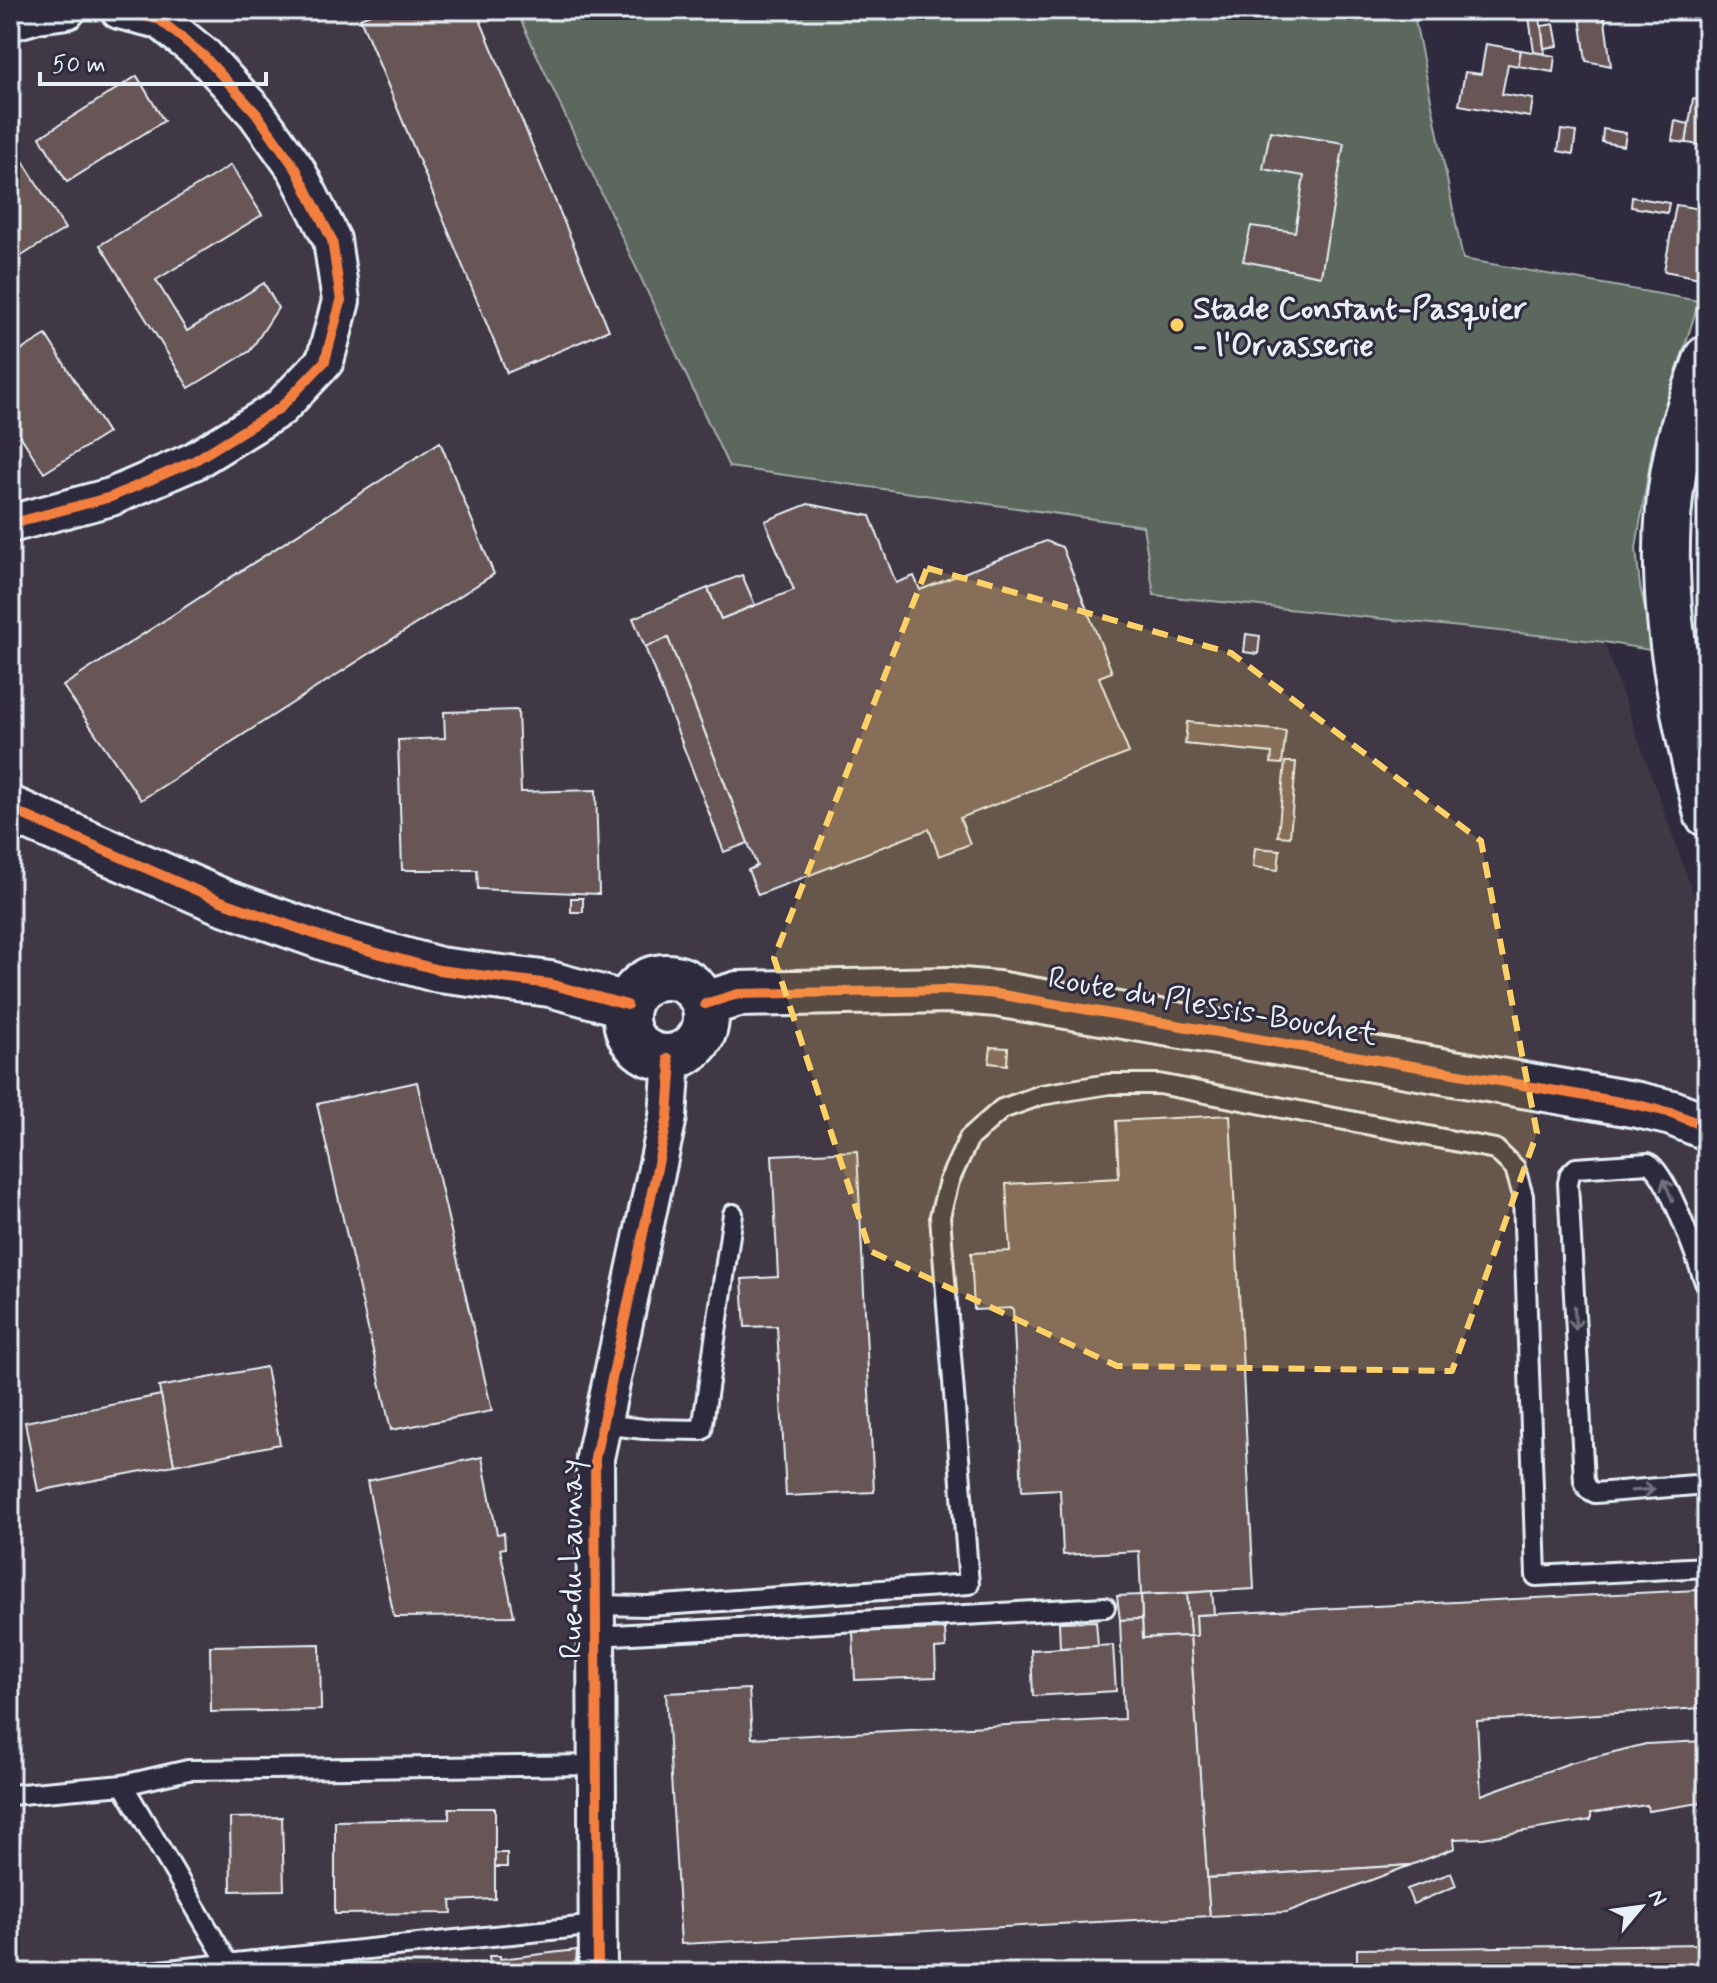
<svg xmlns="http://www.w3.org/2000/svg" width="1717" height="1983" font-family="Mynerve,sans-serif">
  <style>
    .built { fill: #403744 }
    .green { fill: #5b675d; stroke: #a2acaa; stroke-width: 2 }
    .building { fill: #685656; stroke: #e8f1f8; stroke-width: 2 }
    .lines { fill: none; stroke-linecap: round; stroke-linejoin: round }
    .service-casing { stroke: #e8f1f8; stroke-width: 24 }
    .minor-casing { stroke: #e8f1f8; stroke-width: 42 }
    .tertiary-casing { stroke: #e8f1f8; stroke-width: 50 }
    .service { stroke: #2f2a3d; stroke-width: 18 }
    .minor { stroke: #2f2a3d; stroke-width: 36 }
    .tertiary { stroke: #2f2a3d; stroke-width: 44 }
    .cycleway-casing { stroke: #2f2a3d; stroke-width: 15 }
    .cycleway { stroke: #f27e40; stroke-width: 10 }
    .oneway { stroke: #70707e }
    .marked { fill: #ffd166; fill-opacity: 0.2; stroke: #ffd166; stroke-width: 6; stroke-dasharray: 16 10; stroke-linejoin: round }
    .poi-dot { fill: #ffd166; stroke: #2f2a3d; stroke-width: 3 }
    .labels { text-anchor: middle; stroke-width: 6; stroke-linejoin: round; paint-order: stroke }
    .poi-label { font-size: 32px; font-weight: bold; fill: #e8f1f8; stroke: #2f2a3d; text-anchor: start }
    .street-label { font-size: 32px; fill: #e8f1f8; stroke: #2f2a3d }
  </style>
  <rect width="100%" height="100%" fill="#2f2a3d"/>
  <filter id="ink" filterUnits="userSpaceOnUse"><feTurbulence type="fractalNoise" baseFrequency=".0125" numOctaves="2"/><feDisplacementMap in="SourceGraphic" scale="16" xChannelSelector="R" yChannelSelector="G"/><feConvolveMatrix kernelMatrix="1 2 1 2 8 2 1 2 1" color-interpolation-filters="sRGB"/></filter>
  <g filter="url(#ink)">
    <!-- built -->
    <polygon class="built" points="10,10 516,10 730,467 1143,526 1154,595 1604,642 1707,932 1707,1973 10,1973"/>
    <!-- green -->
    <g class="green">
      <polygon points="516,10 1413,10 1463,259 1699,301 1652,450 1636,548 1640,586 1655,651 1604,642 1154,595 1143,526 729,467"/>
      <polygon points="1707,458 1707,657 1700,616 1697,499"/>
    </g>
    <!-- building -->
    <g class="building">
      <polygon points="380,10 476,10 609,330 507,373 360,18"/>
      <polygon points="1528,10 1539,10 1545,54 1534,52"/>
      <polygon points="1604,13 1611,66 1586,61 1580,17"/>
      <polygon points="1554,24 1558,46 1544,48 1542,26"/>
      <polygon points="1486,44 1521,50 1518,66 1508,64 1502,94 1533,99 1530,117 1459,105 1465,72 1481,74"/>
      <polygon points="1521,50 1555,56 1553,72 1518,66"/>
      <polygon points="137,76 164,121 67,182 40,137"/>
      <polygon points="1693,99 1707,101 1707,146 1686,143"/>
      <polygon points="1675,121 1689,124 1686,143 1672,141"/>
      <polygon points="1603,129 1626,133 1624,146 1602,142"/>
      <polygon points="1561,130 1576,132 1573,154 1558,151"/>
      <polygon points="1270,131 1344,143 1321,276 1243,261 1251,226 1295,232 1304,176 1263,169"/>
      <polygon points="23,161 65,229 10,263 10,169"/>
      <polygon points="231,165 262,215 156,280 187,331 264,283 278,308 250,351 189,388 100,245"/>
      <polygon points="1632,197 1669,203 1667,213 1631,207"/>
      <polygon points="1676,205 1707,210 1707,237 1700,278 1664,271"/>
      <polygon points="46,335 108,433 44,473 18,432 10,438 10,357"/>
      <polygon points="440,442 494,574 141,800 63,686"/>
      <polygon points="808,504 870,516 896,583 914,576 920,590 1046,541 1062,547 1112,672 1099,677 1129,753 960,818 970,844 939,856 929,829 758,895 748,870 757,866 668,638 645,647 633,618 708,588 721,619 794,590 765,521"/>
      <polygon points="742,575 755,605 721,619 708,588"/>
      <polygon points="1246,634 1260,636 1258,654 1244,652"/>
      <polygon points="668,638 748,843 724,852 645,647"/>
      <polygon points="518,710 521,792 596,790 599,894 478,889 477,870 402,870 398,740 445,738 444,712"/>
      <polygon points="1187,722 1286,731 1282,764 1271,763 1272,753 1185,744"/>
      <polygon points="1285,762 1296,762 1290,837 1278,836"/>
      <polygon points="1255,848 1280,850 1278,870 1253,867"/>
      <rect x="571" y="898" width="12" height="14"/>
      <polygon points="991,1047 1008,1048 1007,1065 989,1063"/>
      <polygon points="417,1082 492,1411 391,1430 317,1104"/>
      <polygon points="1230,1115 1254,1589 1141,1595 1139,1551 1063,1555 1060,1489 1022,1491 1013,1308 974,1310 971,1253 1010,1251 1006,1184 1119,1178 1116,1121"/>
      <polygon points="857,1151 874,1492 786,1496 777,1326 745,1327 742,1279 778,1277 772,1155"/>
      <polygon points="266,1367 280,1444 174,1465 159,1387"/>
      <polygon points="161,1395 174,1465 38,1491 25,1422"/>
      <polygon points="482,1457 497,1534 504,1533 505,1548 500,1549 514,1616 394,1617 367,1481"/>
      <polygon points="1697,1590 1703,1708 1477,1721 1481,1795 1570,1763 1646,1744 1704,1741 1707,1802 1648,1811 1647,1805 1591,1813 1591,1820 1483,1838 1454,1839 1455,1848 1411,1865 1207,1878 1190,1636 1197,1636 1196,1615"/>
      <polygon points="1212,1591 1214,1614 1196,1615 1197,1636 1190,1636 1187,1593"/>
      <polygon points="1187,1593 1190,1636 1143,1638 1141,1595"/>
      <polygon points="1141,1595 1142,1619 1120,1620 1117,1596"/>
      <polygon points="1142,1619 1143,1638 1190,1636 1210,1916 681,1944 666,1693 749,1689 752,1738 1124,1719 1120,1620"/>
      <polygon points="1096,1621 1098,1646 1060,1648 1059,1622"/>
      <polygon points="945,1629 946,1648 935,1649 936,1677 855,1680 853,1632"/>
      <polygon points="320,1644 321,1710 211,1712 210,1646"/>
      <polygon points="1113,1645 1116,1691 1033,1696 1031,1650"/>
      <polygon points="449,1808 495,1808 495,1899 451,1901 452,1913 335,1914 335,1821 449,1819"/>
      <polygon points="282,1817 284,1890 231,1891 230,1818"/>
      <rect x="495" y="1853" width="12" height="14"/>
      <polygon points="1411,1865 1287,1912 1210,1916 1207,1878"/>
      <polygon points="1451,1873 1456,1886 1413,1904 1407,1889"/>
      <polygon points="1703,1944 1704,1973 1357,1973 1357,1949"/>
      <polygon points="577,1950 575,1973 501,1973 500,1967 490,1967 489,1956 500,1956 500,1959"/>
      <polygon points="1324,1969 1324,1973 1106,1973"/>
    </g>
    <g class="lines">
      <defs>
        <g id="service">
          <path d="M 1707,1288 C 1698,1263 1669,1174 1648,1163 L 1576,1168 L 1570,1174 L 1568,1183 L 1584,1481 L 1588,1489 L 1595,1493 L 1707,1484"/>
          <polyline points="602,1424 644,1429 702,1430 733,1214"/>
          <polyline points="596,1605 648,1606 969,1584 940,1216 949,1181 969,1138 1002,1109 1041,1095 1109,1084 1159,1084 1495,1149 1515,1168 1523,1196 1536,1576 1707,1567"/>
          <polyline points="596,1636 1105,1607"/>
          <polyline points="123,1785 188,1770 597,1765"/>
          <polyline points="10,1795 123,1785 228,1963"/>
          <polyline points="140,1973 598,1925"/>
        </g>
        <g id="minor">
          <polyline points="10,22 37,14 67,10"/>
          <polyline points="10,524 111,497 194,461 280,408 325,361 341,301 332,240 296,169 256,113 204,56 160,20 119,10"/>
          <polyline points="598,1973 595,1458 668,1117 671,1073 668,1058"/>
        </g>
        <g id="tertiary">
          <path d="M 1707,358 C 1699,381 1690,404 1683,428 C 1648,556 1676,687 1707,814"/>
          <polyline points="10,809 221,901 334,941 439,970 550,984 627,1005"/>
          <circle cx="666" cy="1017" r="40"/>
          <polyline points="705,1004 738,994 950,990 997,994 1638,1105 1672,1113 1707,1127"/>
        </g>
      </defs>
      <!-- service casing -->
      <use href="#service" class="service-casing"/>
      <!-- minor casing -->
      <use href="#minor" class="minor-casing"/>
      <!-- tertiary casing -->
      <use href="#tertiary" class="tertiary-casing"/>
      <!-- service -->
      <use href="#service" class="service"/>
      <!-- minor -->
      <use href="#minor" class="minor"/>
      <!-- tertiary -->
      <use href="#tertiary" class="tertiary"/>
      <defs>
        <g id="cycleway">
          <polyline points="10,524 111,497 194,461 280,408 325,361 341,301 332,240 296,169 256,113 204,56 160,20 119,10"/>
          <polyline points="10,809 221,901 334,941 439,970 550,984 627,1005"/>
          <polyline points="705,1004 738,994 950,990 997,994 1638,1105 1672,1113 1707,1127"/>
          <polyline points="598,1973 595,1458 668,1117 671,1073 668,1058"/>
        </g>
      </defs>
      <!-- cycleway casing -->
      <use href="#cycleway" class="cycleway-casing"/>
      <!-- cycleway -->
      <use href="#cycleway" class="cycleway"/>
    </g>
    <!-- one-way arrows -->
    <defs><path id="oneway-shaft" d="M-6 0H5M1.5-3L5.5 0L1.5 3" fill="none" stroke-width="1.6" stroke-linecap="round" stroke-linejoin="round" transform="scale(2)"/></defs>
    <g class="oneway">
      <use href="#oneway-shaft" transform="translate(1668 1190) rotate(-113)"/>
      <use href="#oneway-shaft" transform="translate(1575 1318) rotate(87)"/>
      <use href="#oneway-shaft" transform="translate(1643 1490) rotate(-4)"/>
    </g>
  </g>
  <!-- marked area -->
  <path class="marked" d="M 927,568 L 1231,653 L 1481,841 L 1537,1133 L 1452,1371 L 1117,1366 L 870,1251 L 774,958 Z"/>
  <!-- markers -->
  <circle class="poi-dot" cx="1177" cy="325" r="8"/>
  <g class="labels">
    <!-- poi labels -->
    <g class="poi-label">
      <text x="1193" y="318">Stade Constant-Pasquier<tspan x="1193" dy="37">- l'Orvasserie</tspan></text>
    </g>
    <!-- street labels -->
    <g class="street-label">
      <text transform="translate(1213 1005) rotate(10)" y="11">Route du Plessis-Bouchet</text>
      <text transform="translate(570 1559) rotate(-90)" y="11">Rue du Launay</text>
    </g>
  </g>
  <!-- margin -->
  <rect width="1717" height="1983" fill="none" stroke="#2f2a3d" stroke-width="40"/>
  <rect x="20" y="20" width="1677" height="1943" fill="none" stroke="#e8f1f8" stroke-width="3" filter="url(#ink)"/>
  <!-- north arrow -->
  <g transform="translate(1641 1907) rotate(61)" stroke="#2f2a3d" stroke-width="6" paint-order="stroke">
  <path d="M0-6L14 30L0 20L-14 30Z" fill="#e8f1f8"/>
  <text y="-12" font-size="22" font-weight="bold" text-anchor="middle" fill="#e8f1f8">N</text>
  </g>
  <!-- scale -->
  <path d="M40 72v12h226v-12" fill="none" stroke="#e8f1f8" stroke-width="4"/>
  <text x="52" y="72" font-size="24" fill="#e8f1f8" stroke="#2f2a3d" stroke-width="6" paint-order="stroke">50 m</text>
</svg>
